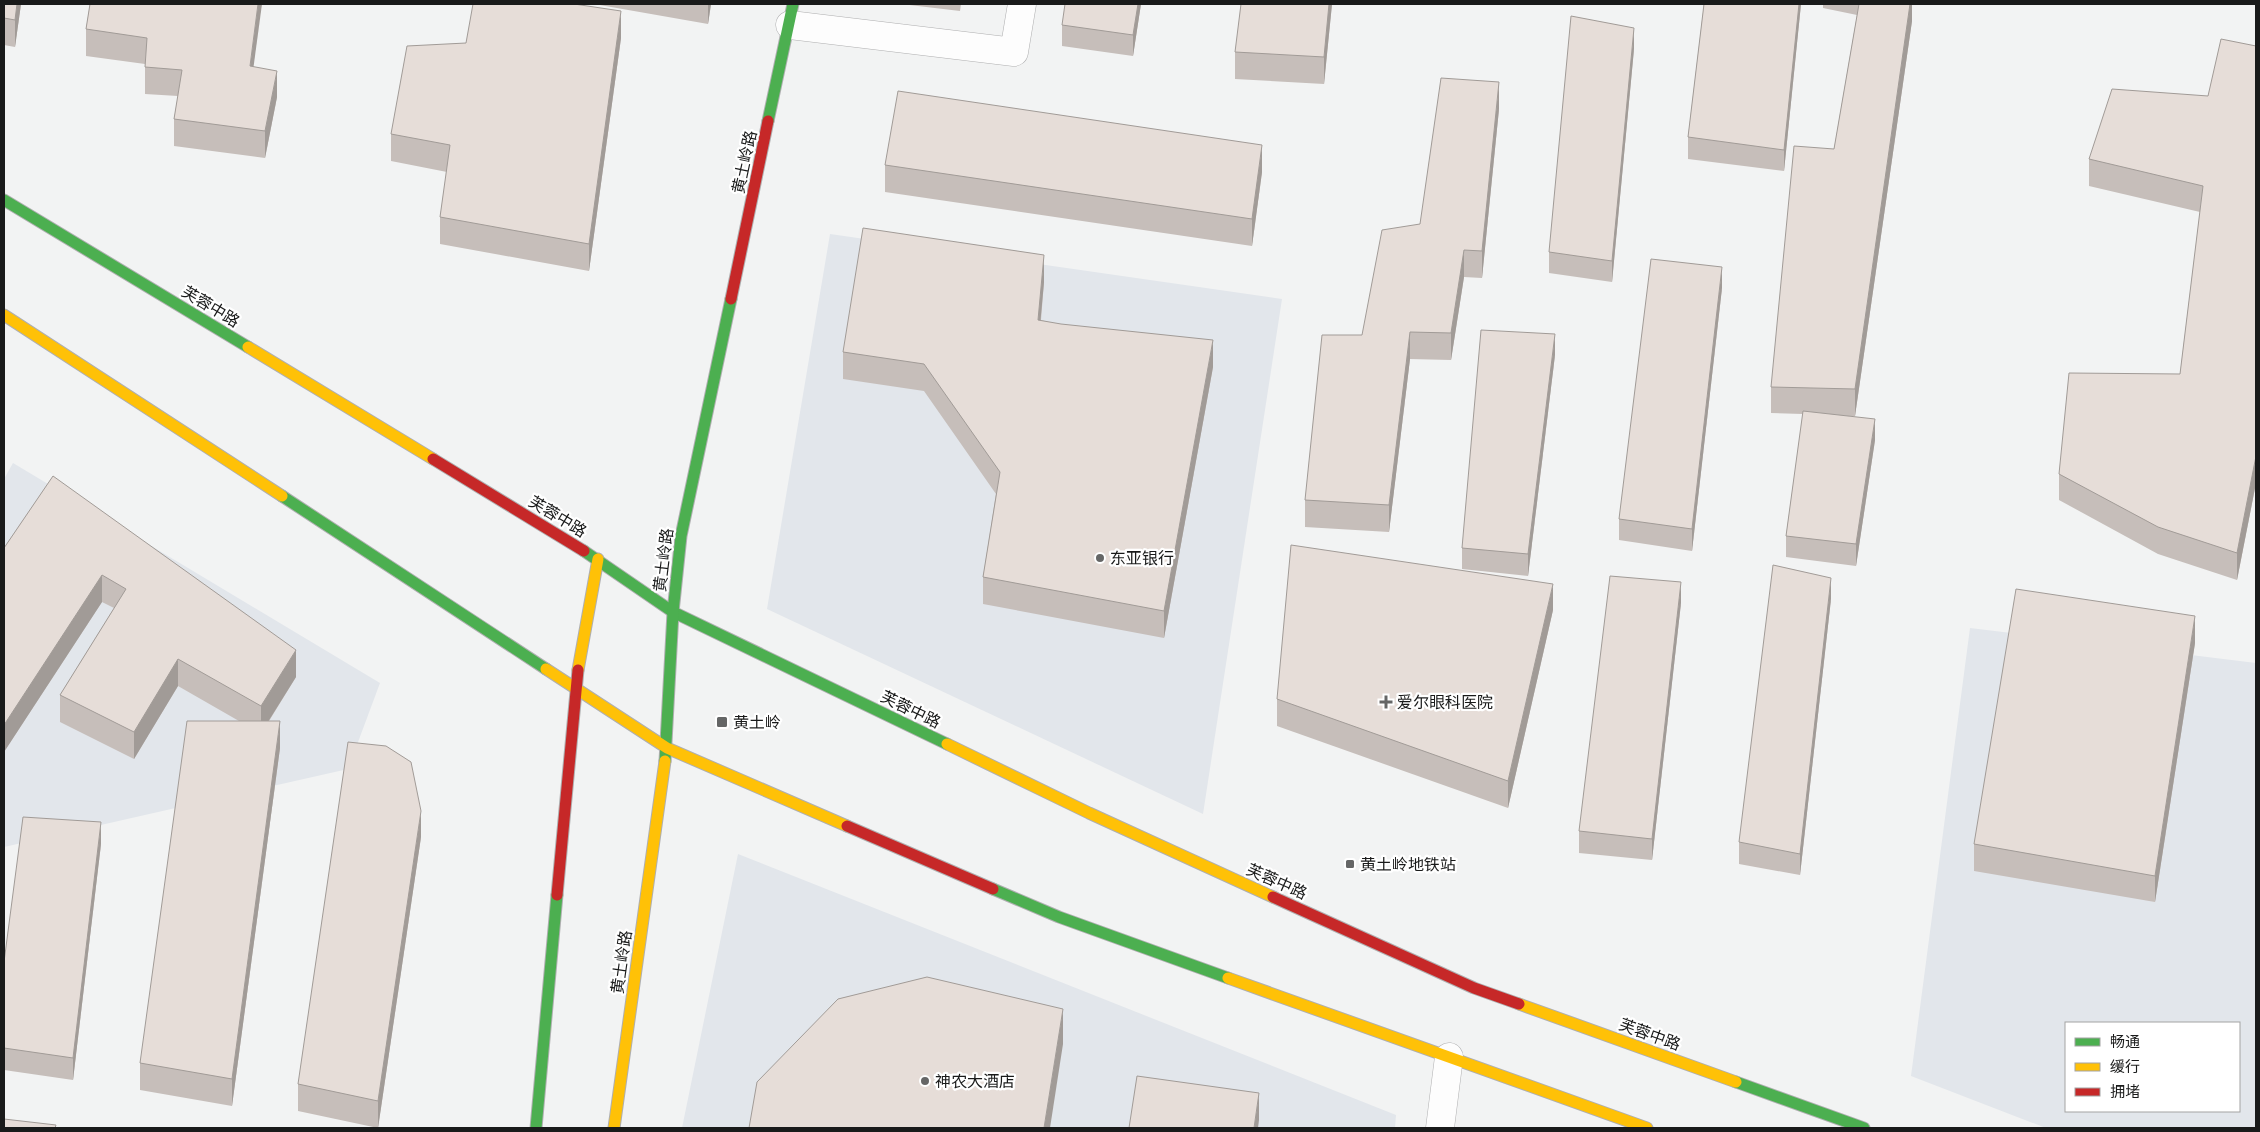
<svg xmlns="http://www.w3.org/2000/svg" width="2260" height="1132" font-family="'Space Grotesk','Noto Sans SC',sans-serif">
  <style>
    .built { fill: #e2e6eb; fill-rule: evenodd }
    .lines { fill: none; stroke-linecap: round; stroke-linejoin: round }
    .street-casing { stroke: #afafb0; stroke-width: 29 }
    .fast-casing { stroke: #afafb0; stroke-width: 13 }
    .slow-casing { stroke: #afafb0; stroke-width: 13 }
    .jam-casing { stroke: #afafb0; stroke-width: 13 }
    .street { stroke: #fdfdfd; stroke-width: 28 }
    .fast { stroke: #4caf50; stroke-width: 11 }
    .slow { stroke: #ffc107; stroke-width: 11 }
    .jam { stroke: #c62828; stroke-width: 11 }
    .wall { fill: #c6beba }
    .shaded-wall { fill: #a19b97 }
    .building { fill: #e6ddd8; stroke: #a19b97 }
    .poi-dot { fill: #656666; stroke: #fff; stroke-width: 2 }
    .labels { text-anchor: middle; stroke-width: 4.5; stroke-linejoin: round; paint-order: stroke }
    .street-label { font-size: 16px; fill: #191a1a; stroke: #fff }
    .poi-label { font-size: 16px; fill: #191a1a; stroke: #fff; text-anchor: start }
  </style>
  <rect width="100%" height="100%" fill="#f2f3f3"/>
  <!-- built -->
  <g class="built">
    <polygon points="830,234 1282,299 1203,814 767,609"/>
    <polygon points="13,463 380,683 348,769 4,847 4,479"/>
    <path d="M 1970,628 L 2256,663 L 2256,1128 L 2046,1128 L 1911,1076 ZM 2066,1023 L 2239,1023 L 2239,1111 L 2066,1111 Z"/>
    <polygon points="738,854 1396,1115 1395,1128 682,1128"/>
  </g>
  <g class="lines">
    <defs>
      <g id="street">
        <polyline points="790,25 1014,52 1022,4"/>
        <polyline points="1440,1128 1449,1057"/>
      </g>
      <g id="fast">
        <polyline points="768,121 793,4"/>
        <polyline points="4,200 248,347"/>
        <polyline points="282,496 546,669"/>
        <polyline points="584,551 673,612 947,744"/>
        <polyline points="665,761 673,612 681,536 731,299"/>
        <polyline points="993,889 1059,917 1228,978"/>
        <polyline points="1736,1082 1864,1128"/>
        <polyline points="536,1128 557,895"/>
      </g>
      <g id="slow">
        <polyline points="4,315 282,496"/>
        <polyline points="248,347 433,459"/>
        <polyline points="546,669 667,748 847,826"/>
        <polyline points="578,670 598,559"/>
        <polyline points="947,744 1089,813 1273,897"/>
        <polyline points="1228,978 1647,1128"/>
        <polyline points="1519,1004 1736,1082"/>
        <polyline points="614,1128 665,761"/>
      </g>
      <g id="jam">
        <polyline points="731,299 768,121"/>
        <polyline points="433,459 584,551"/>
        <polyline points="847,826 993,889"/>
        <polyline points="557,895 578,670"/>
        <polyline points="1273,897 1474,988 1519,1004"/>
      </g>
    </defs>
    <!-- street casing -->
    <use href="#street" class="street-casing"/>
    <!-- fast casing -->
    <use href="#fast" class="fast-casing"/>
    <!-- slow casing -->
    <use href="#slow" class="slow-casing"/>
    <!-- jam casing -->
    <use href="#jam" class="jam-casing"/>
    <!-- street -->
    <use href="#street" class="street"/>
    <!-- fast -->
    <use href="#fast" class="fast"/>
    <!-- slow -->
    <use href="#slow" class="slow"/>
    <!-- jam -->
    <use href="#jam" class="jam"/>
  </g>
  <!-- wall -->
  <g class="wall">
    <polygon points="4,4 21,4 15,47 4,45"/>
    <polygon points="90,4 253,66 277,97 265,158 174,146 174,119 178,96 145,94 145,64 86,56 86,29"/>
    <polygon points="594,4 711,4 708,24"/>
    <polygon points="901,4 961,4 960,11"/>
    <polygon points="1141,4 1133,56 1062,46 1062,25"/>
    <polygon points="1332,4 1324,84 1235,79 1235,52"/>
    <polygon points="1704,4 1801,4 1784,171 1688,159 1688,137"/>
    <polygon points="1823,4 1912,4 1912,21 1855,416 1848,416 1875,440 1856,566 1786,557 1786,536 1803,414 1771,413 1771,387 1834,149 1857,15 1823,8"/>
    <polygon points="621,38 589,271 440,244 440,217 447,172 391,161 391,134"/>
    <polygon points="2256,46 2256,483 2237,580 2158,554 2059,500 2059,474 2180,374 2200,212 2089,186 2089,159 2208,96"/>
    <polygon points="1634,49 1612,282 1549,273 1549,252"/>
    <polygon points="1499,109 1482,278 1464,277 1451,360 1410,359 1389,532 1305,527 1305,500 1420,224"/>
    <polygon points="885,165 1262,172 1252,246 885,192"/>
    <polygon points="1044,282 1041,320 1213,367 1164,638 983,604 983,577 996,494 924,391 843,379 843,352"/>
    <polygon points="1722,288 1692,551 1619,540 1619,519"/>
    <polygon points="1555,355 1528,576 1462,569 1462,548"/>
    <polygon points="53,476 296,677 269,721 280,748 232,1106 140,1090 140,1063 239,721 178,686 134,759 60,722 60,695 114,608 102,602 4,752 4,548"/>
    <polygon points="1831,599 1800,875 1739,864 1739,842"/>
    <polygon points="1681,603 1652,860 1579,853 1579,831"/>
    <polygon points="1553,610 1508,808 1277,726 1277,699"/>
    <polygon points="2195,643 2155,902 1974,871 1974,844"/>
    <polygon points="421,837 378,1128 298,1111 298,1084"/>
    <polygon points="101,844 73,1080 4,1070 4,962"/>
  </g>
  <!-- shaded-wall -->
  <g class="shaded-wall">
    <polygon points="17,4 21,4 15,47 15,20"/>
    <polygon points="258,4 262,4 250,93 250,66"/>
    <polygon points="708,4 711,4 708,24"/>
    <polygon points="1138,4 1141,4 1133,56 1133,35"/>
    <polygon points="1329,4 1332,4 1324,84 1324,57"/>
    <polygon points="1799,4 1801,4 1784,171 1784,150"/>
    <polygon points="1910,4 1912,4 1912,21 1855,416 1855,389"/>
    <polygon points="621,11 621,38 589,271 589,244"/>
    <polygon points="1634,28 1634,49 1612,282 1612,261"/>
    <polygon points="277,71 277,97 265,158 265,131"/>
    <polygon points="1499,82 1499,109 1482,278 1482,251"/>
    <polygon points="1262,145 1262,172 1252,246 1252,219"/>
    <polygon points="1464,250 1464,277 1451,360 1451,333"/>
    <polygon points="1044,255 1044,282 1038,347 1038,320"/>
    <polygon points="1722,267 1722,288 1692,551 1692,529"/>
    <polygon points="1410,332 1410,359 1389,532 1389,505"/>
    <polygon points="1555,334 1555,355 1528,576 1528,554"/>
    <polygon points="1213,340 1213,367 1164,638 1164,611"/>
    <polygon points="1875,419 1875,440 1856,566 1856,544"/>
    <polygon points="2256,456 2256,483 2237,580 2237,553"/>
    <polygon points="102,575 102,602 4,752 4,725"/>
    <polygon points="1831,578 1831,599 1800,875 1800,854"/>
    <polygon points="1681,582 1681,603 1652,860 1652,839"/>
    <polygon points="1553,584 1553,610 1508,808 1508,781"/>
    <polygon points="2195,616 2195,643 2155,902 2155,876"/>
    <polygon points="296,650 296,677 261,733 261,706"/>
    <polygon points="178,659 178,686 134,759 134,732"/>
    <polygon points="280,721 280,748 232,1106 232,1079"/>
    <polygon points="421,811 421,837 378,1128 378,1101"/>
    <polygon points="101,822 101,844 73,1080 73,1058"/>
    <polygon points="1063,1009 1063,1044 1050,1128 1044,1128"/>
    <polygon points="1259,1093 1259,1120 1258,1128 1254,1128"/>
  </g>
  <!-- building -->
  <g class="building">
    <polygon points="4,4 17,4 15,20 4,18"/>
    <polygon points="90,4 258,4 250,66 277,71 265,131 174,119 182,70 145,67 147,38 86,29"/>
    <polygon points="473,4 574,4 621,11 589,244 440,217 450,145 391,134 407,46 466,43"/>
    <polygon points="1065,4 1138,4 1133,35 1062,25"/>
    <polygon points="1241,4 1329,4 1324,57 1235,52"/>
    <polygon points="1704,4 1799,4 1784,150 1688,137"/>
    <polygon points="1859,4 1910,4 1855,389 1771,387 1794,146 1834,149"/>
    <polygon points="1571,16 1634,28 1612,261 1549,252"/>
    <polygon points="2221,39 2256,46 2256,456 2237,553 2158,527 2059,474 2069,373 2180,374 2203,186 2089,159 2112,89 2208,96"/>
    <polygon points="1441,78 1499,82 1482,251 1464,250 1451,333 1410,332 1389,505 1305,500 1322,335 1362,335 1382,230 1420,224"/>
    <polygon points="898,91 1262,145 1252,219 885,165"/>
    <polygon points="863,228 1044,255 1038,320 1061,324 1213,340 1164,611 983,577 1000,472 924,364 843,352"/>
    <polygon points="1651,259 1722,267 1692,529 1619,519"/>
    <polygon points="1481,330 1555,334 1528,554 1462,548"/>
    <polygon points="1803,411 1875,419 1856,544 1786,536"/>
    <polygon points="53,476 296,650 261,706 178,659 134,732 60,695 126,589 102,575 4,725 4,548"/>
    <polygon points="1291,545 1553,584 1508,781 1277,699"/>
    <polygon points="1773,565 1831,578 1800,854 1739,842"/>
    <polygon points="1610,576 1681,582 1652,839 1579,831"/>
    <polygon points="2016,589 2195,616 2155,876 1974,844"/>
    <polygon points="187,721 280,721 232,1079 140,1063"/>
    <polygon points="348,742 386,746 411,762 421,811 378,1101 298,1084"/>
    <polygon points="23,817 101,822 73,1058 4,1048 4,962"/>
    <polygon points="927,977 1063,1009 1044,1128 749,1128 757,1082 838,999"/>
    <polygon points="1137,1076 1259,1093 1254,1128 1129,1128"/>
    <polygon points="4,1119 56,1125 55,1128 4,1128"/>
  </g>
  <!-- markers -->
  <g class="poi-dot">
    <circle cx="1100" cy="558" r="5"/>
    <path d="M1383.5 694.5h5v5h5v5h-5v5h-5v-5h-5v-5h5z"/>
    <rect x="716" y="716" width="12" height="12" rx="2.5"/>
    <rect x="1345" y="859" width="10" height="10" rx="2.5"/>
    <circle cx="925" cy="1081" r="5"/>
  </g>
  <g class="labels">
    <!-- street labels -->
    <g class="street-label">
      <text transform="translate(744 162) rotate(-78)" y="6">黄土岭路</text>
      <text transform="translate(211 306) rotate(31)" y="6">芙蓉中路</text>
      <text transform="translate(558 516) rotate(31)" y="6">芙蓉中路</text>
      <text transform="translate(663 560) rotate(-83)" y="6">黄土岭路</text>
      <text transform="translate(911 709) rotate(26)" y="6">芙蓉中路</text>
      <text transform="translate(1277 881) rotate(24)" y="6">芙蓉中路</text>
      <text transform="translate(621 962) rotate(-82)" y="6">黄土岭路</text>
      <text transform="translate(1650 1034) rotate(20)" y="6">芙蓉中路</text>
    </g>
    <!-- poi labels -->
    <g class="poi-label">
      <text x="1110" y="564">东亚银行</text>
      <text x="1397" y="708">爱尔眼科医院</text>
      <text x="733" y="728">黄土岭</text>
      <text x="1360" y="870">黄土岭地铁站</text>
      <text x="935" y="1087">神农大酒店</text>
    </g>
  </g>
  <!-- border -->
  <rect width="2260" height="1132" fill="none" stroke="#191a1a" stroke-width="10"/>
  <!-- legend -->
  <rect x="2065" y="1022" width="175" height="90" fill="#ffffff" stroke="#a3a3a3"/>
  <rect x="2075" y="1038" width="25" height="8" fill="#4caf50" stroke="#a3a3a3"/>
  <text x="2110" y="1047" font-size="15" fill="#191a1a">畅通</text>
  <rect x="2075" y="1063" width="25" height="8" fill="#ffc107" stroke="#a3a3a3"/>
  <text x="2110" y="1072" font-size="15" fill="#191a1a">缓行</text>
  <rect x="2075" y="1088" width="25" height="8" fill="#c62828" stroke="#a3a3a3"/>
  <text x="2110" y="1097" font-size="15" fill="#191a1a">拥堵</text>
</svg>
